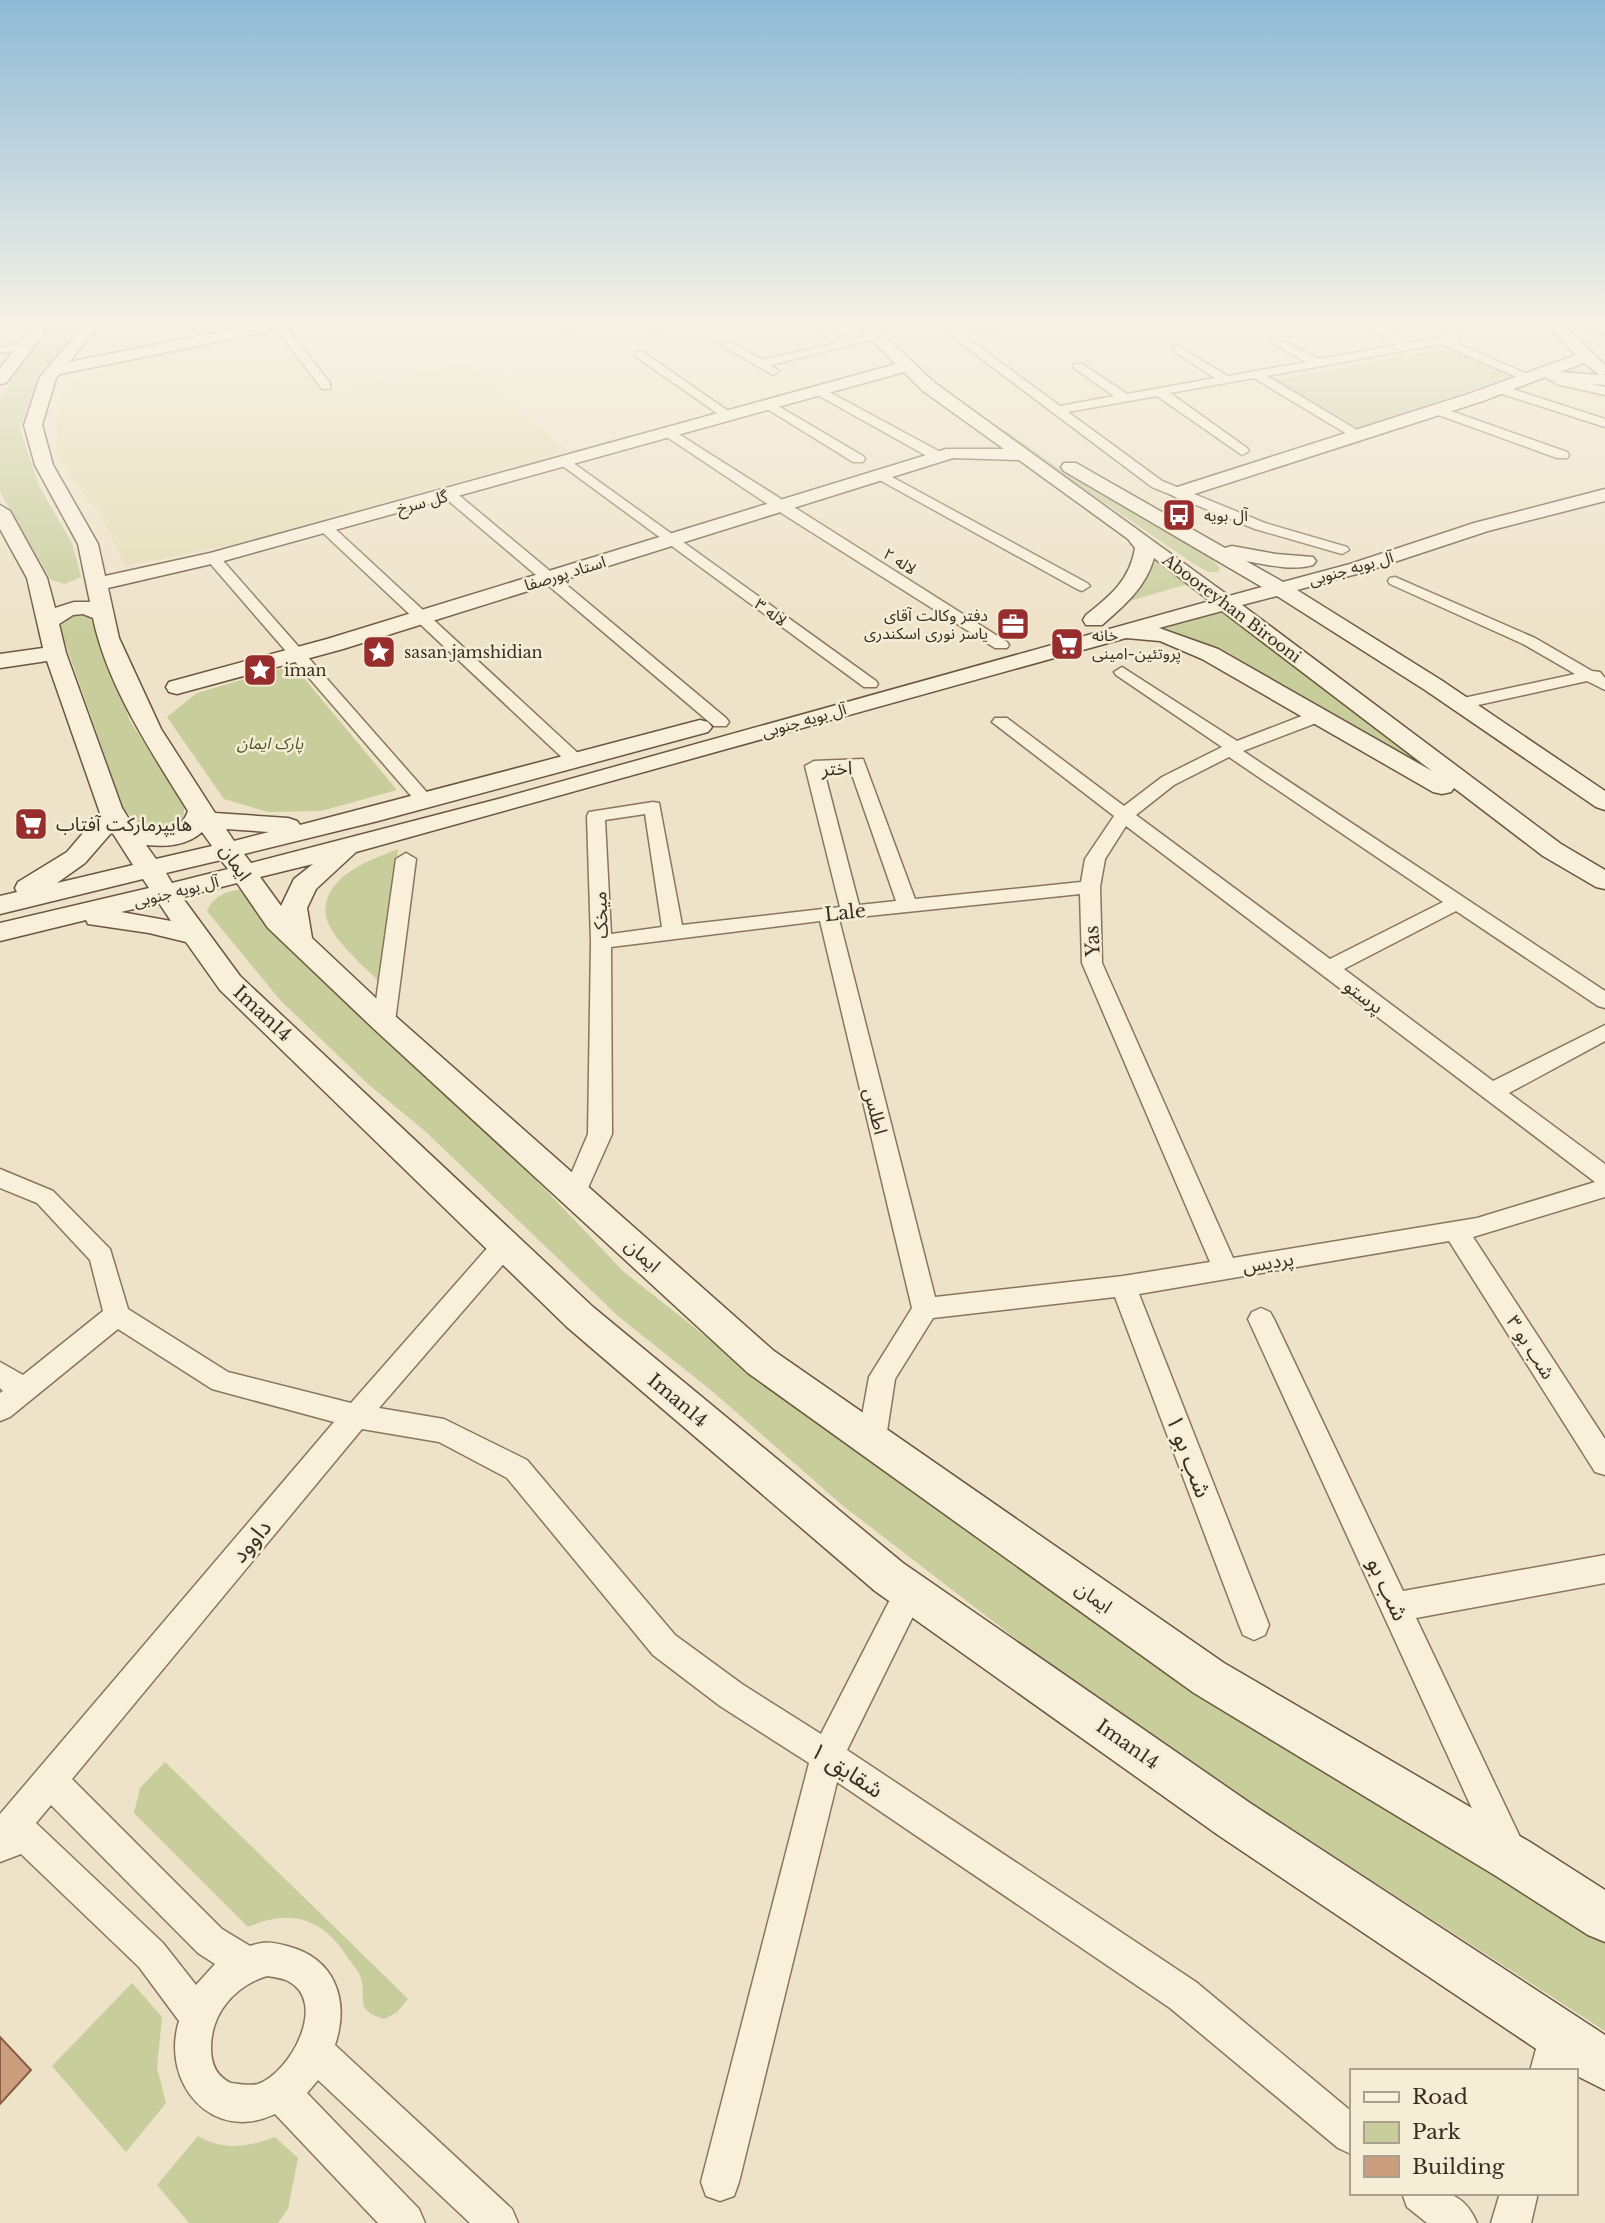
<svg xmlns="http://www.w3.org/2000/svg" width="1605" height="2223" font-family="'Libre Baskerville','Noto Sans Arabic',serif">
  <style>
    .farmland { fill: #e4dcb5 }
    .green { fill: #c7cd9b }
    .building { fill: #cc9e7e; stroke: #895e43; stroke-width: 2 }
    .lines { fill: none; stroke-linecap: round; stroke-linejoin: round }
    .street-casing { stroke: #8a755d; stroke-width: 3 }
    .secondary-casing { stroke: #6c5640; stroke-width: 3 }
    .street { fill: #f9f0db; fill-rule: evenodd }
    .secondary { fill: #f9f0db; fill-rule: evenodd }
    .labels { text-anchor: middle; stroke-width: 5; stroke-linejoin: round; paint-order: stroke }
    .far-street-label { font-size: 16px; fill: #3b2d20; stroke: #f6edd7 }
    .far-poi-label { font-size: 16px; fill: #3b2d20; stroke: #f6edd7; text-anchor: start }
    .far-park-label { font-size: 16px; font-style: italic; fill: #4b5727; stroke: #f6edd7 }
    .street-label { font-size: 19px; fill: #3b2d20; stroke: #f6edd7 }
    .poi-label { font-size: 19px; fill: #3b2d20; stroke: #f6edd7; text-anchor: start }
    .near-street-label { font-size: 23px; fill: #3b2d20; stroke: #f6edd7 }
  </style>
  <rect width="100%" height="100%" fill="#eee2c8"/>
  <!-- farmland -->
  <polygon class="farmland" points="274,330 322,394 465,364 569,451 231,545 125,566 101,515 71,478 56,449 57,416 62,396 76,380 107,367 140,357"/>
  <!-- green -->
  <g class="green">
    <polygon points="50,327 84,327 40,371 20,429 39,486 72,543 81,577 65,584 51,580 0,492 0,400 20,365"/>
    <polygon points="1437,350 1456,352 1512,376 1358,429 1274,380"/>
    <polygon points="1005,430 1067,474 1211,558 1220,568 1218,572 1208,572 1197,566 999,431"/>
    <path d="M 1153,551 L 1195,582 L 1126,602 C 1144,588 1150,574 1153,551 Z"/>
    <polygon points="1223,612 1471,797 1159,630"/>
    <polygon points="72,614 92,617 130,721 185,806 181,827 143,827 124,810 61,631 60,619"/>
    <polygon points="293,665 397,790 321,811 268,812 224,799 167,717 197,693"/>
    <path d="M 398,849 L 378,980 C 363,966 329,936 326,916 C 321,877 370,860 398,849 Z"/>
    <path d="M 242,889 L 470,1111 L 624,1272 L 747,1369 L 996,1552 L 1205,1697 L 1605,1944 L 1605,2031 L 1188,1762 L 1029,1649 L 842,1505 L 712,1391 L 618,1316 L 426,1132 L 368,1084 L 280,1000 L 207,911 C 215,895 225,892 242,889 Z"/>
    <path d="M 165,1762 L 395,1986 L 408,1999 L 396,2013 L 384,2019 C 353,2009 367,2000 361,1978 C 358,1970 351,1962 346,1955 C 321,1917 289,1909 248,1927 L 134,1813 L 140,1788 Z"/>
    <polygon points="132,1983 162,2017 157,2068 166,2103 126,2152 52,2066"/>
    <path d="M 198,2136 C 223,2151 248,2147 275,2137 L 298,2158 L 288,2209 L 278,2223 L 189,2223 L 157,2185 Z"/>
  </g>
  <!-- building -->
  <polygon class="building" points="0,2037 31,2070 0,2104"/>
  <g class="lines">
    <defs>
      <g id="street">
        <polygon points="275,327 286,327 330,383 330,389 322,389"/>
        <polygon points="557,327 569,327 574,333 564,335"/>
        <polygon points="647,327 659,327 664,332 654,334"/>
        <polygon points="811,327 824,327 848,340 876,334 882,337 771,365 779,371 773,375 720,344 730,342 763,360 836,343"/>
        <polygon points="939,327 955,329 1007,327 1002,330 963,335 1060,406 1114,396 1074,368 1074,364 1082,364 1127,394 1215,378 1173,351 1173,347 1177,346 1228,376 1306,362 1270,342 1270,338 1274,337 1319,359 1397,345 1368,327 1381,327 1410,343 1449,336 1434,327 1448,327 1460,334 1459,340 1454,342 1536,378 1526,381 1441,344 1267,376 1362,433 1363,436 1357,440 1254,378 1170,393 1247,448 1249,451 1242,455 1157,396 1068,412 1162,481 1265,523 1347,547 1349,550 1342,554 1255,529 1152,487"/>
        <polygon points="22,344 26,345 26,349 0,353 0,347"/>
        <polygon points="635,352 643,352 734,415 732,418 724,418 635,356"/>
        <polygon points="1560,377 1605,387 1605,395 1556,384 1554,381"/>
        <polygon points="1500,385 1605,419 1605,427 1496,392 1496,386"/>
        <polygon points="818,386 944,454 946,457 944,460 934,460 814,393 812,390"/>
        <polygon points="768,400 863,456 865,459 863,462 853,462 764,407 764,401"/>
        <polygon points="1437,406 1567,452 1569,455 1567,458 1557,458 1433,413 1433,407"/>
        <polygon points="669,428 1007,642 1009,645 1007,648 995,648 775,509 664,435 663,432"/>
        <polygon points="565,457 876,681 878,684 876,687 864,687 560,464 560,458"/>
        <polygon points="881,471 1087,583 1090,586 1082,591 1077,589 876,478 874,475"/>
        <polygon points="449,490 454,491 726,718 729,722 726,726 714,726 444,497 444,491"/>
        <polygon points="326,524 331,525 581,756 584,760 581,764 569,764 321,531 319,528"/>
        <polygon points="213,554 218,555 431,797 434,801 431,805 419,805 208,561 206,558 208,555"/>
        <polygon points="1395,577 1535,638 1592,671 1600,672 1605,678 1605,690 1587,681 1460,709 1454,708 1452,704 1454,700 1575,674 1523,644 1390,584 1388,581 1390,578"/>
        <path d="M 1122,667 L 1237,741 L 1312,712 L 1324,712 L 1326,716 L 1324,720 L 1243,751 L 1605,991 L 1605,1008 L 1598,1006 L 1456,911 L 1344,969 L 1493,1081 L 1605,1025 L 1605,1041 L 1509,1093 L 1605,1164 L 1605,1197 L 1473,1237 L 1605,1439 L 1605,1475 L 1595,1472 L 1449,1241 L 1139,1294 L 1269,1625 L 1265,1635 L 1254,1640 L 1243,1635 L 1239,1625 L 1115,1297 L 933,1318 L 895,1379 L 886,1438 L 882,1446 L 872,1450 L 862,1446 L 858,1438 L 869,1377 L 912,1308 L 820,921 L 611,947 L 612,1134 L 583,1199 L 575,1202 L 567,1199 L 563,1193 L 588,1134 L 591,942 L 587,816 L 589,812 L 653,802 L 659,803 L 682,925 L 840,907 L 805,766 L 814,761 L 863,759 L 915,899 L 1081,882 L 1085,859 L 1114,816 L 992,722 L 995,718 L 1007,718 L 1124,806 L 1162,777 L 1222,747 L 1116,675 L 1114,672 ZM 1229,757 L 1443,902 L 1330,959 L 1136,815 L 1174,785 ZM 850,769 L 896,901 L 859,905 L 824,771 ZM 645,814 L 662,927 L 611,934 L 605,820 ZM 1126,826 L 1595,1182 L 1477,1218 L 1233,1258 L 1102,963 L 1100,887 L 1105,859 ZM 1080,894 L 1082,963 L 1210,1262 L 1123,1276 L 935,1297 L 839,919 Z"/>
        <polygon points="406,853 416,859 395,1022 392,1027 384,1029 376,1027 373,1022 396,859"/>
        <path d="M 0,1169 L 53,1191 L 110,1249 L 128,1309 L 228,1372 L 351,1403 L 496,1238 L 505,1235 L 514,1238 L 517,1245 L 514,1252 L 379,1408 L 444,1419 L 527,1460 L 675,1635 L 742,1684 L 821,1734 L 899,1582 L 910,1578 L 921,1582 L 925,1592 L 847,1750 L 1196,1982 L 1351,2111 L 1351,2154 L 1338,2148 L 1170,2008 L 837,1782 L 739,2182 L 734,2196 L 720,2201 L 706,2196 L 701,2182 L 809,1763 L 720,1706 L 653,1655 L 507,1478 L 439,1442 L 362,1429 L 72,1779 L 222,1929 L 250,1946 C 265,1941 272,1942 287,1946 C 335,1958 350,2000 335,2045 L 512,2209 L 518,2223 L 470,2223 L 318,2080 L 307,2093 L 419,2209 L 425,2223 L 378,2223 L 275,2114 C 212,2144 160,2083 179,2021 L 139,1967 L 21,1854 L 0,1862 L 0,1814 L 334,1422 L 212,1389 L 118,1329 L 10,1417 L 0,1421 L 0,1393 L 3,1391 L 0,1388 L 0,1362 L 23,1375 L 103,1311 L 90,1260 L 37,1203 L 0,1188 ZM 51,1805 L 198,1953 L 215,1964 L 196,1985 L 163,1943 L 36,1823 ZM 267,1976 C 274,1977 282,1978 288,1981 C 329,2002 290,2073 258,2084 C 250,2086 239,2084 231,2083 C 216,2076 211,2064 211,2048 C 211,2013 235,1986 267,1976 Z"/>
        <polygon points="1261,1308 1270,1312 1274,1319 1403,1591 1605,1555 1605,1583 1416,1618 1520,1837 1525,1849 1520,1861 1508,1866 1496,1861 1248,1319 1252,1312"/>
        <polygon points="1557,2015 1570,2020 1575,2033 1566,2071 1530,2071 1544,2020"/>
        <path d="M 1402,2193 C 1436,2193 1461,2185 1477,2223 L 1427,2223 L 1407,2207 Z"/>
        <polygon points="1500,2193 1538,2193 1531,2223 1491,2223"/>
      </g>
      <g id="secondary">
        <polygon points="33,327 49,327 6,383 0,384 0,368"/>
        <path d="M 82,327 L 98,327 L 69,362 L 244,327 L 274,327 L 266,332 L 60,374 L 56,378 L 42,425 L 53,465 L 98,544 L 105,576 L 210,553 L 896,364 L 858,327 L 875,327 L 935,383 L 1229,596 L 1262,587 L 1064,471 L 1061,467 L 1064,463 L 1076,463 L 1225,548 L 1232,546 L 1276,554 L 1313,557 L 1316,561 L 1313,565 C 1292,571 1268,565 1246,561 L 1283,582 L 1350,564 L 1474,523 L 1605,489 L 1605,501 L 1488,531 L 1364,572 L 1297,590 L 1441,680 L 1605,791 L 1605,810 L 1596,807 L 1425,690 L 1277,596 L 1242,605 L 1561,844 L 1605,870 L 1605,889 L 1596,887 L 1543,856 L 1454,788 L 1451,792 L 1442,794 L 1433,792 L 1202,659 L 1160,641 L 1126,638 L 356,852 L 316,889 L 307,908 L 312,938 L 394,1015 L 774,1351 L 1224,1663 L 1530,1842 L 1605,1890 L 1605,1942 L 1588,1935 L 1496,1876 L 1194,1693 L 748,1373 L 374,1029 L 268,928 L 237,883 L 182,897 L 240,976 L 593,1307 L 903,1563 L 1250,1803 L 1605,2035 L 1605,2090 L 1575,2075 L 1575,2071 L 1569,2071 L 1218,1835 L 875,1591 L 567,1327 L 220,990 L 186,942 L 149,933 L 88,924 L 86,920 L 0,941 L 0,923 L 149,888 L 143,879 L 0,914 L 0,896 L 17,892 L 15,888 L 18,882 L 67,852 L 100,813 L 47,661 L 0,668 L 0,654 L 43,648 L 27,578 L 0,529 L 0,505 L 10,511 L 47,578 L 55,608 L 74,602 L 90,602 L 78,544 L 35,465 L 24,425 L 40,377 ZM 904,372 L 923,391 L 1004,449 L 946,449 L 327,639 L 169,682 L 166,687 L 169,692 L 177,694 L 343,649 L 953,458 L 1019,460 L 1128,539 L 1135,548 C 1130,580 1110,596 1086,615 L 1083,620 L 1086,625 L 1102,625 C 1124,606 1146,587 1154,558 L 1210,601 L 502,798 L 251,863 L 244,854 L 378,821 L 708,732 L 712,727 L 708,722 L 700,720 L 300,825 L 297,821 L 288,818 L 215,813 L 161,729 L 119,638 L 108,588 L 220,562 ZM 1222,611 L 1432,771 L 1218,649 L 1159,628 ZM 83,614 L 93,618 C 107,686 152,753 188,811 C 179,836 157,831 134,827 L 122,808 L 66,653 L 59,624 L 73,615 ZM 226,829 L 269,832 L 234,841 ZM 112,832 L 133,865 L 57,883 L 85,863 ZM 202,832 L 212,846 L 156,859 L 146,845 C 166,847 186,846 202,832 ZM 221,860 L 228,869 L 172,883 L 166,873 ZM 313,864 L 294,879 L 281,906 L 260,877 ZM 159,903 L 171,921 L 121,912 Z"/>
        <path d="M 1549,327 L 1566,327 L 1605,365 L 1605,374 L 1602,375 L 1605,375 L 1605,385 L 1552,381 L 1545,377 L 1483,401 L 1185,497 L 1178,499 L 1169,493 L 1171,489 L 1471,393 L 1576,355 ZM 1584,363 L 1600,375 L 1560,372 Z"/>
        <polygon points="1583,327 1605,327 1605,335 1586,330"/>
      </g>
    </defs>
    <!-- street casing -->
    <use href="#street" class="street-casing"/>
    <!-- secondary casing -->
    <use href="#secondary" class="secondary-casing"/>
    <!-- street -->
    <use href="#street" class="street"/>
    <!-- secondary -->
    <use href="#secondary" class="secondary"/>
  </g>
  <!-- sky -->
  <linearGradient id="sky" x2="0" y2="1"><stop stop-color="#8fbad6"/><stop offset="0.51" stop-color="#f7f2e6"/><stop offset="1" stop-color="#f7f2e6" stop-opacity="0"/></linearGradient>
  <rect width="1605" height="638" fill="url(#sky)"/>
  <!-- icons -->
  <defs>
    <symbol id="bus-square" viewBox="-11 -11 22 22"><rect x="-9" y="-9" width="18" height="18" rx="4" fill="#982d2e" stroke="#f6edd7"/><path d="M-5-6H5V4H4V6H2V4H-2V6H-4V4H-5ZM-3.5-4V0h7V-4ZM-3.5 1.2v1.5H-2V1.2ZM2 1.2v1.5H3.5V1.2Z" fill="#fff"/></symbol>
    <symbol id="office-square" viewBox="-11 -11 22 22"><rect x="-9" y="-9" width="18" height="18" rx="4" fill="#982d2e" stroke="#f6edd7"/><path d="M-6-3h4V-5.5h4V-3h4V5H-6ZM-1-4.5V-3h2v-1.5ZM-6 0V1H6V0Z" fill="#fff"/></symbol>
    <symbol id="supermarket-square" viewBox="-11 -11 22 22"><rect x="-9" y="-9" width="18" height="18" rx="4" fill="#982d2e" stroke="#f6edd7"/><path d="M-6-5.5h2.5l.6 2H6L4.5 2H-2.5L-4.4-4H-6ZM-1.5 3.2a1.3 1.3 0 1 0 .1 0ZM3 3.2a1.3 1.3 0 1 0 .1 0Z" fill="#fff"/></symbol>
    <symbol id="sight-square" viewBox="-11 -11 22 22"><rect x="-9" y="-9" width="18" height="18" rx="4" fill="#982d2e" stroke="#f6edd7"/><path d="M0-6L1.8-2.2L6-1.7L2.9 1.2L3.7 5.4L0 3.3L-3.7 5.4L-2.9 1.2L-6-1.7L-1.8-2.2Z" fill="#fff"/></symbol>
  </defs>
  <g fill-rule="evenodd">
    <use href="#bus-square" x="1160" y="496" width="38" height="38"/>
    <use href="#office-square" x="994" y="605" width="38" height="38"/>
    <use href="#supermarket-square" x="1048" y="625" width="38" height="38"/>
    <use href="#sight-square" x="360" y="633" width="38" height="38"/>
    <use href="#sight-square" x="241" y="651" width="38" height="38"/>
    <use href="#supermarket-square" x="12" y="805" width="38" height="38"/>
  </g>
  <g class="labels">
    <!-- far-street labels -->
    <g class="far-street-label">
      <text transform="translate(422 502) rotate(-15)" y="6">گل سرخ</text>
      <text transform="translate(900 561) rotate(32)" y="6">لاله ۲</text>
      <text transform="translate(1351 568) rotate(-16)" y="6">آل بویه جنوبی</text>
      <text transform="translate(565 573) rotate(-17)" y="6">استاد پورصفا</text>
      <text transform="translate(1232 608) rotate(37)" y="6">Abooreyhan Birooni</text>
      <text transform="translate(771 612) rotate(36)" y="6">لاله ۳</text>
      <text transform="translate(804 720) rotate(-16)" y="6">آل بویه جنوبی</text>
      <text transform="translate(176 891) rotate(-14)" y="6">آل بویه جنوبی</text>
    </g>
    <!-- far-poi labels -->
    <g class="far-poi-label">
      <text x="1204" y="521">آل بویه</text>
      <text x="988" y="621" text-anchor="end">دفتر وکالت آقای<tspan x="988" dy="18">یاسر نوری اسکندری</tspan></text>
      <text x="1092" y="641">خانه<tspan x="1092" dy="18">پروتئین-امینی</tspan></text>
      <text x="404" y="658">sasan jamshidian</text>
      <text x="284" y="676">iman</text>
    </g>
    <!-- far-park labels -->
    <g class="far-park-label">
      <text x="270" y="749">پارک ایمان</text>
    </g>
    <!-- street labels -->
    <g class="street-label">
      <text transform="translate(837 768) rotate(-2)" y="7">اختر</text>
      <text transform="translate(236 862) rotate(56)" y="7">ایمان</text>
      <text transform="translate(845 912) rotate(-6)" y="7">Lale</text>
      <text transform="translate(600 915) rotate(-92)" y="7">میخک</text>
      <text transform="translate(1092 941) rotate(-93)" y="7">Yas</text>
      <text transform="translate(1364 996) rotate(37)" y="7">پرستو</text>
      <text transform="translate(263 1013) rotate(43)" y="7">Iman14</text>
      <text transform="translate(876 1111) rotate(76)" y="7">اطلس</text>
      <text transform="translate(643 1255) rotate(42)" y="7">ایمان</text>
      <text transform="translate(1268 1262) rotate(-9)" y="7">پردیس</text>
      <text transform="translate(1531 1347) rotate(57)" y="7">شب بو ۳</text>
      <text transform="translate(678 1400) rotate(40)" y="7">Iman14</text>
      <text transform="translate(1094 1597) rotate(35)" y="7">ایمان</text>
      <text transform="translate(1128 1744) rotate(35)" y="7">Iman14</text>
    </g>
    <!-- poi labels -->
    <g class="poi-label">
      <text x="56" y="831">هایپرمارکت آفتاب</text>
    </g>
    <!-- near-street labels -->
    <g class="near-street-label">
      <text transform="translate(1189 1456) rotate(69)" y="8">شب بو ۱</text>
      <text transform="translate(251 1541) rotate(-50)" y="8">داوود</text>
      <text transform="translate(1388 1589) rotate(65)" y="8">شب بو</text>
      <text transform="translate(847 1770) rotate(33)" y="8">شقایق ۱</text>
    </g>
  </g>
  <!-- legend -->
  <rect x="1350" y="2069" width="228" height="126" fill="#f6edd7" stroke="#aba08e" stroke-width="2"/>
  <rect x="1364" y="2092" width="35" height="10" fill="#f9f0db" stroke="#aba08e" stroke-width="2"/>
  <text x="1412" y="2104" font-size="21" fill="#3b2d20">Road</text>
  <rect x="1364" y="2122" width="35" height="21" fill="#c7cd9b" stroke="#aba08e" stroke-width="2"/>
  <text x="1412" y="2139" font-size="21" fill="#3b2d20">Park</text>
  <rect x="1364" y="2156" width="35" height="21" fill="#cc9e7e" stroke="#aba08e" stroke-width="2"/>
  <text x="1412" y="2174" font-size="21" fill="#3b2d20">Building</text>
</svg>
